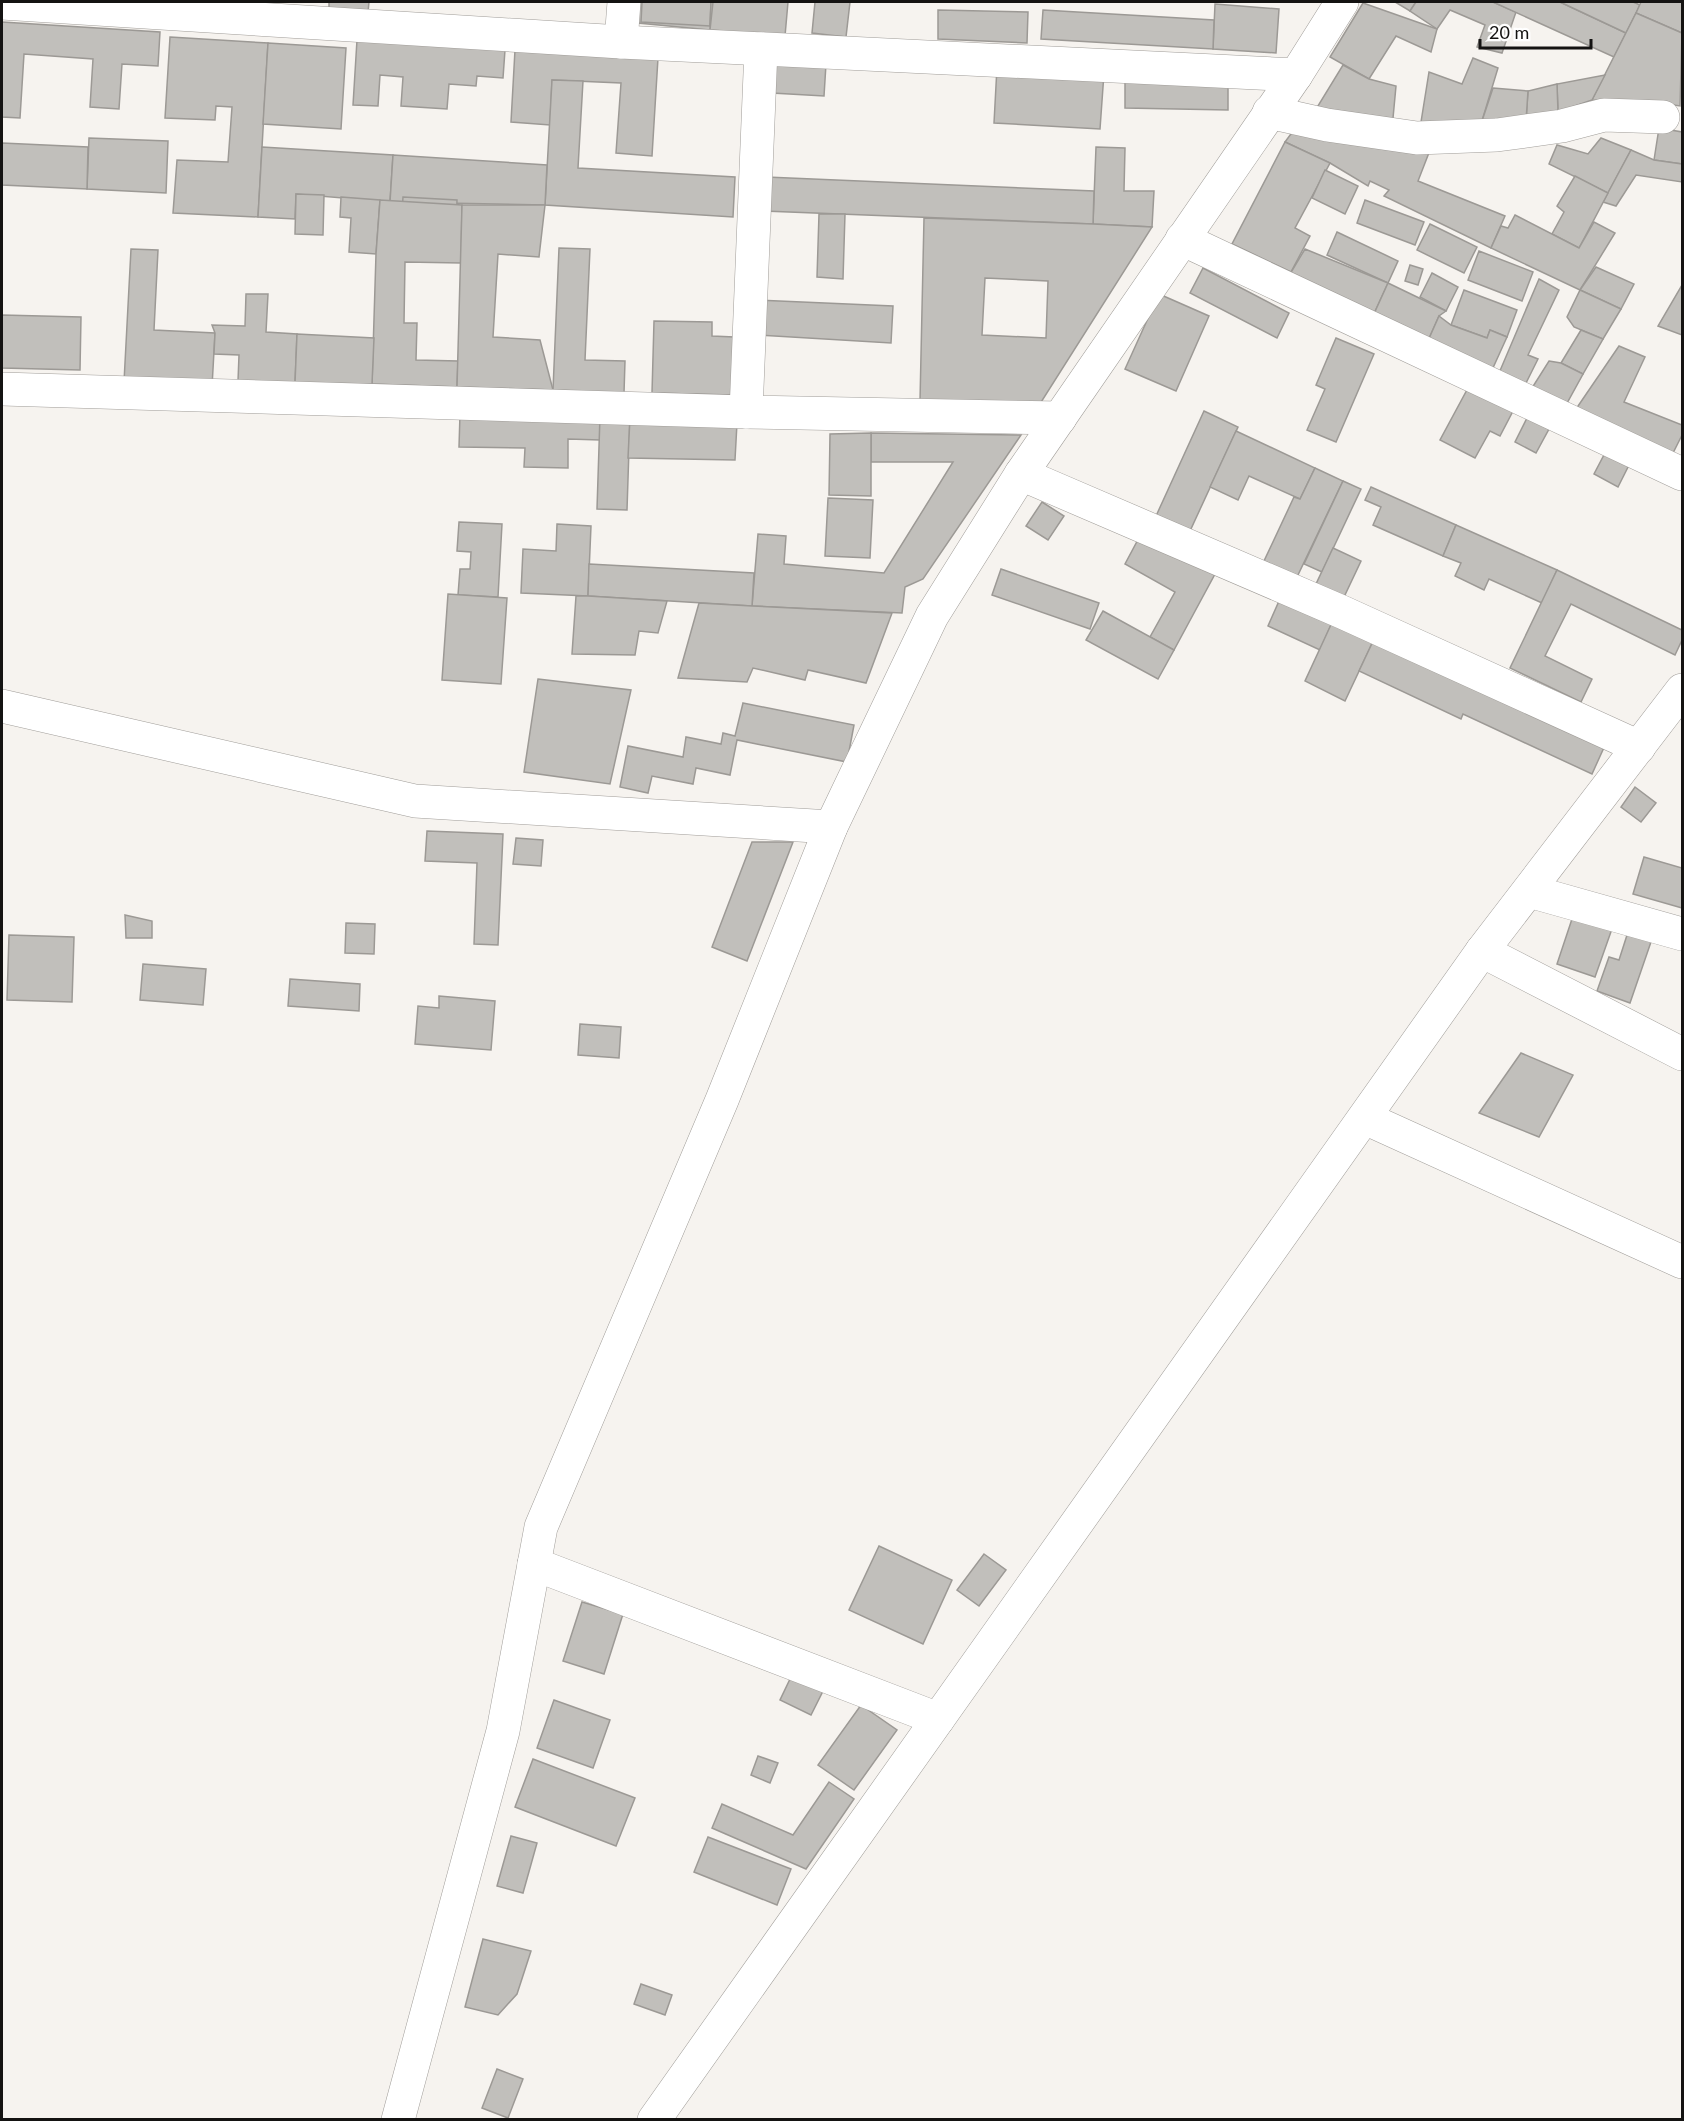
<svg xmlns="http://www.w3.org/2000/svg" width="1684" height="2121" font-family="Lato,sans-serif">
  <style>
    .building { fill: #c1bfbb; stroke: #9c9995; stroke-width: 1.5; fill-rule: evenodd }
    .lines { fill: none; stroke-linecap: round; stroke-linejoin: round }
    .minor-casing { stroke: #a09d99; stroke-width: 34 }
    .minor { stroke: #fff; stroke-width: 33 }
  </style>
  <rect width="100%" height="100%" fill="#f6f3ef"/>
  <!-- building -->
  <g class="building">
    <polygon points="329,2 369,2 368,12 329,9"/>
    <polygon points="640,2 713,2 710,30 638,23"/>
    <polygon points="642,2 711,2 710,26 641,22"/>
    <polygon points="711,2 785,2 784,29 710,26"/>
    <polygon points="713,2 788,2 785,36 710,30"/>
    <polygon points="815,2 850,2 846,37 812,33"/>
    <polygon points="1395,2 1416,2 1410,11"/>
    <polygon points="1416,2 1493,2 1516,12 1502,53 1477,47 1485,25 1450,10 1437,29 1410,11"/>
    <polygon points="1493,2 1560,2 1626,33 1614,57"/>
    <polygon points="1560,2 1633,2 1640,5 1626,33"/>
    <polygon points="1641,2 1682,2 1682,33 1636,13"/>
    <polygon points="1363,3 1437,29 1431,52 1396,36 1369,79 1330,57"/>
    <polygon points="1215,4 1279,9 1276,53 1213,49"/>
    <polygon points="938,10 1028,12 1027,43 938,39"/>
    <polygon points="1043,10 1214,20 1213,49 1041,39"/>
    <polygon points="1636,13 1682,33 1680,106 1654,102 1592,100"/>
    <polygon points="2,22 160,32 158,66 122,64 119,109 90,107 93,59 24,54 20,118 2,117"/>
    <polygon points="170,37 268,43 258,217 173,213 177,160 228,162 232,107 216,106 215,120 165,118"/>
    <polygon points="357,40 505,50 503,78 477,76 476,86 449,84 447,109 401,106 403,77 380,75 378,106 353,105"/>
    <polygon points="268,43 346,48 341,129 263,124"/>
    <polygon points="515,50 658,58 652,156 616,153 621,83 552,80 550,125 511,122"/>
    <polygon points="1473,58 1498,68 1481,124 1421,122 1429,72 1462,84"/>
    <polygon points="775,60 826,64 824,96 772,93"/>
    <polygon points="1343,65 1369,79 1396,86 1393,118 1313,114"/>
    <polygon points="997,67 1104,73 1100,129 994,123"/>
    <polygon points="1125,75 1228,78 1228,110 1125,108"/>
    <polygon points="1605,75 1592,100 1558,112 1557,84"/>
    <polygon points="552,80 583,81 578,168 735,177 733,217 545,205"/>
    <polygon points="1557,84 1558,112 1526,121 1528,91"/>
    <polygon points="1493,88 1528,91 1526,121 1481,124"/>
    <polygon points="1296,127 1430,150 1418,181 1505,216 1491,248 1384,196 1389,190 1370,181 1368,186 1330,163 1285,142"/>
    <polygon points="1659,128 1682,132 1682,164 1654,160"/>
    <polygon points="89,138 168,141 166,193 87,189"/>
    <polygon points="1601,138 1631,150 1608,193 1549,164 1557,145 1588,154"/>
    <polygon points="1285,142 1330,163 1295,228 1310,236 1291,272 1232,244"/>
    <polygon points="2,143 88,147 87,189 2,185"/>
    <polygon points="262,147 393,155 390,202 296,194 295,219 258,217"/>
    <polygon points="1096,147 1125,148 1124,191 1154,191 1152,227 1093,224"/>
    <polygon points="1631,150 1654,160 1682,164 1682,182 1636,175 1616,206 1603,202"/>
    <polygon points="393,155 547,165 545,205 390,202"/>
    <polygon points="1325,170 1358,186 1345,214 1312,198"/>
    <polygon points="1575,176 1608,193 1579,248 1552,234 1564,212 1557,206"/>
    <polygon points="766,177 1094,191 1093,224 764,211"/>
    <polygon points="296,194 324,195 323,235 295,234"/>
    <polygon points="341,197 380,200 376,254 349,252 351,218 340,217"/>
    <polygon points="403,197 457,200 456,228 401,226"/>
    <polygon points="380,200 462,205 461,263 405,262 404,323 417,323 416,360 458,361 457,387 372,384 376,254"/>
    <polygon points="1365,200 1424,222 1415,245 1357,223"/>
    <polygon points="462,205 545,205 539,257 498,254 493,337 540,340 553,390 457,387"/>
    <polygon points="819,214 845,214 843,279 817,277"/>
    <polygon points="1515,215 1579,248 1594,222 1615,233 1580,290 1491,248 1501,226 1508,228"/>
    <path d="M 924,218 L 1093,224 L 1152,227 L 1038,407 L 920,401 ZM 985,278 L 1048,281 L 1046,338 L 982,335 Z"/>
    <polygon points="1430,224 1477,247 1464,273 1417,250"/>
    <polygon points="1337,232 1398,261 1388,283 1327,255"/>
    <polygon points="559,248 590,249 585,360 625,361 624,393 553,390"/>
    <polygon points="131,249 158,250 154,330 215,333 212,387 124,382"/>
    <polygon points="1305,249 1388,283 1373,316 1287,279"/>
    <polygon points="1479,251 1533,272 1522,301 1468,280"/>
    <polygon points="1410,265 1423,269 1418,285 1405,281"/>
    <polygon points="1596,267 1634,284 1621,309 1580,290"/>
    <polygon points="1203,268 1289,313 1277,338 1190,293"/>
    <polygon points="1432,273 1458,287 1446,311 1420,297"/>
    <polygon points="1539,279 1559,290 1528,355 1538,359 1525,385 1499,373"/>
    <polygon points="1388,283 1446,311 1439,316 1427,343 1373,316"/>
    <polygon points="1682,285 1682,335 1658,326"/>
    <polygon points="1464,290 1517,310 1507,337 1490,330 1487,338 1451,325"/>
    <polygon points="1580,290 1621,309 1603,339 1574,327 1567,317"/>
    <polygon points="246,294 268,294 266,332 297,334 295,383 238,381 239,355 214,354 215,333 212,325 245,326"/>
    <polygon points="1159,294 1209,316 1176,391 1125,369"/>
    <polygon points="759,300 893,306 891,343 758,335"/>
    <polygon points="2,315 81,317 80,370 2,368"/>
    <polygon points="1439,316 1451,325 1487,338 1490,330 1507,337 1492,370 1427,343"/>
    <polygon points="654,321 712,322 712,336 734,337 733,395 652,393"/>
    <polygon points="1581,330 1603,339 1583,374 1561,363"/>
    <polygon points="297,334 374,338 372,384 295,383"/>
    <polygon points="1336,338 1374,354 1336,442 1307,430 1325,389 1316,385"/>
    <polygon points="1619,346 1645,357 1624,402 1682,425 1682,435 1671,457 1576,409"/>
    <polygon points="1549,361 1561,363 1583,374 1566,405 1532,388"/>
    <polygon points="1468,388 1513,411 1500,436 1490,431 1475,458 1440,440"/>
    <polygon points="1204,411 1238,427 1190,531 1156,516"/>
    <polygon points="460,414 600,416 600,440 568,439 568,468 524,467 525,448 459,447"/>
    <polygon points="600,416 630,417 627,510 597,509"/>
    <polygon points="630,417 737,423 735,460 628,458"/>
    <polygon points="1527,418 1549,429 1536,453 1515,442"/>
    <polygon points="1236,431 1315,468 1300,499 1249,476 1238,500 1210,487"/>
    <polygon points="871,433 1021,435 923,579 905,587 902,613 752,606 758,534 786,536 784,564 884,573 953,462 871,462"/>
    <polygon points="871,433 871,496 829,495 830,434"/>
    <polygon points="1605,453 1629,465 1618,487 1594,474"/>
    <polygon points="1315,468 1343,481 1297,577 1264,561 1294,497 1300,499"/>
    <polygon points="1343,481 1361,489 1322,572 1304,564"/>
    <polygon points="1371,487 1456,525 1443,556 1373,525 1381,507 1365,500"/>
    <polygon points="828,498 873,500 870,558 825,556"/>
    <polygon points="1042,502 1064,516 1048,540 1026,526"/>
    <polygon points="459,522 502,524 498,597 458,595 460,569 470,569 471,552 457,551"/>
    <polygon points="557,524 591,526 588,596 521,593 523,549 556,551"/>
    <polygon points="1456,525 1557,570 1542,603 1489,579 1484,590 1455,576 1461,563 1443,556"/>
    <polygon points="1141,534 1215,574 1174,650 1150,637 1175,592 1125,564"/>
    <polygon points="1333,548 1361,561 1344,597 1316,584"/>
    <polygon points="589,564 754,573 752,606 588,596"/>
    <polygon points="1001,569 1099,603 1090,629 992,595"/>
    <polygon points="1557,570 1682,630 1682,640 1675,655 1571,604 1545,656 1592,679 1581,702 1510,668"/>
    <polygon points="1283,592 1335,616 1320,650 1268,626"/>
    <polygon points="448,594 507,598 501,684 442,680"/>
    <polygon points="576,596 588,596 667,601 658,633 639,631 635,655 572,654"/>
    <polygon points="699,603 752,606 892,613 866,683 808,670 805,680 753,668 747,682 678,678"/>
    <polygon points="1103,611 1174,650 1158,679 1086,640"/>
    <polygon points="1335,616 1376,635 1345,701 1305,681"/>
    <polygon points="1376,635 1606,743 1592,774 1463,714 1461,719 1359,671"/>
    <polygon points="538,679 631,690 610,784 524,772"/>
    <polygon points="743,703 854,725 847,762 737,740 730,775 696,768 693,784 652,776 648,793 620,787 628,746 683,757 686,737 721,744 723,733 735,736"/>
    <polygon points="1635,787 1656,803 1641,822 1621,807"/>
    <polygon points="427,831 503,834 498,945 474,944 477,863 425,861"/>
    <polygon points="516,838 543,840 541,866 513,864"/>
    <polygon points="752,842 793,842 747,961 712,947"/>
    <polygon points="1644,857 1682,868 1682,908 1633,894"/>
    <polygon points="1574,913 1613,926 1595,977 1557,964"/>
    <polygon points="125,915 152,921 152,938 126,938"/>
    <polygon points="346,923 375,924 374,954 345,953"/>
    <polygon points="1628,932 1652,939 1630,1003 1597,991 1609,957 1619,960"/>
    <polygon points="9,935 74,937 72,1002 7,1000"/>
    <polygon points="143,964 206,969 203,1005 140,1000"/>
    <polygon points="290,979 360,984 359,1011 288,1006"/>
    <polygon points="439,996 495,1001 491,1050 415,1044 418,1006 439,1008"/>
    <polygon points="580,1024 621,1027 619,1058 578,1055"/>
    <polygon points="1521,1053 1573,1075 1539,1137 1479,1113"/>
    <polygon points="879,1546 952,1580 923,1644 849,1610"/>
    <polygon points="984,1554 1006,1570 979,1606 957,1590"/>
    <polygon points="582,1602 623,1614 604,1674 563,1661"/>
    <polygon points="791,1677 823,1691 811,1715 780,1700"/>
    <polygon points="554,1700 610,1720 593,1768 537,1748"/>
    <polygon points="861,1705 897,1730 854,1790 818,1765"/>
    <polygon points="758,1756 778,1763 770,1783 751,1775"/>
    <polygon points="533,1759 635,1798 616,1846 515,1807"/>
    <polygon points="829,1782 854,1799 806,1869 712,1828 722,1804 793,1835"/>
    <polygon points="511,1836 537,1843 523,1893 497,1886"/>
    <polygon points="708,1837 791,1869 777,1905 694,1872"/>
    <polygon points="483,1939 531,1951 517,1994 498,2015 465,2007"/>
    <polygon points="641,1984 672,1995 665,2015 634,2004"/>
    <polygon points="497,2069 523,2079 508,2118 482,2108"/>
  </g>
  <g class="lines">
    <defs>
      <g id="minor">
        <polyline points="2,3 621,42 1296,75"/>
        <polyline points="621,42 624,2"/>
        <polyline points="761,49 746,412 1060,418"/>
        <polyline points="1269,112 1327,125 1417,138 1497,135 1562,126 1604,115 1663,117"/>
        <polyline points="1182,239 1682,474"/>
        <polyline points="2,389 746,412"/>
        <polyline points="1021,474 1342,612 1639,747"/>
        <polyline points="2,706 415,801 831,827"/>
        <polyline points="1529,891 1682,934"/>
        <polyline points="1482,951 1682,1054"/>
        <polyline points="1365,1118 1682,1262"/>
        <polyline points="534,1564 938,1719"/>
        <polyline points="398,2120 503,1731 541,1527 722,1100 831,827 932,616 1021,474 1296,75 1342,2"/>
        <polyline points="654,2120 1482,951 1682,690"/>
      </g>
    </defs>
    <!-- minor casing -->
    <use href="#minor" class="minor-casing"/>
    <!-- minor -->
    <use href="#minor" class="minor"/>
  </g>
  <!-- border -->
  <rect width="1684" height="2121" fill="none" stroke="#141312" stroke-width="6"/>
  <!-- scale -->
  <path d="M1480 39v9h111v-9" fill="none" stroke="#141312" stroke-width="3"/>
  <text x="1489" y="39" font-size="18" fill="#141312" stroke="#ffffff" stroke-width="4.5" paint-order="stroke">20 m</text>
</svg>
